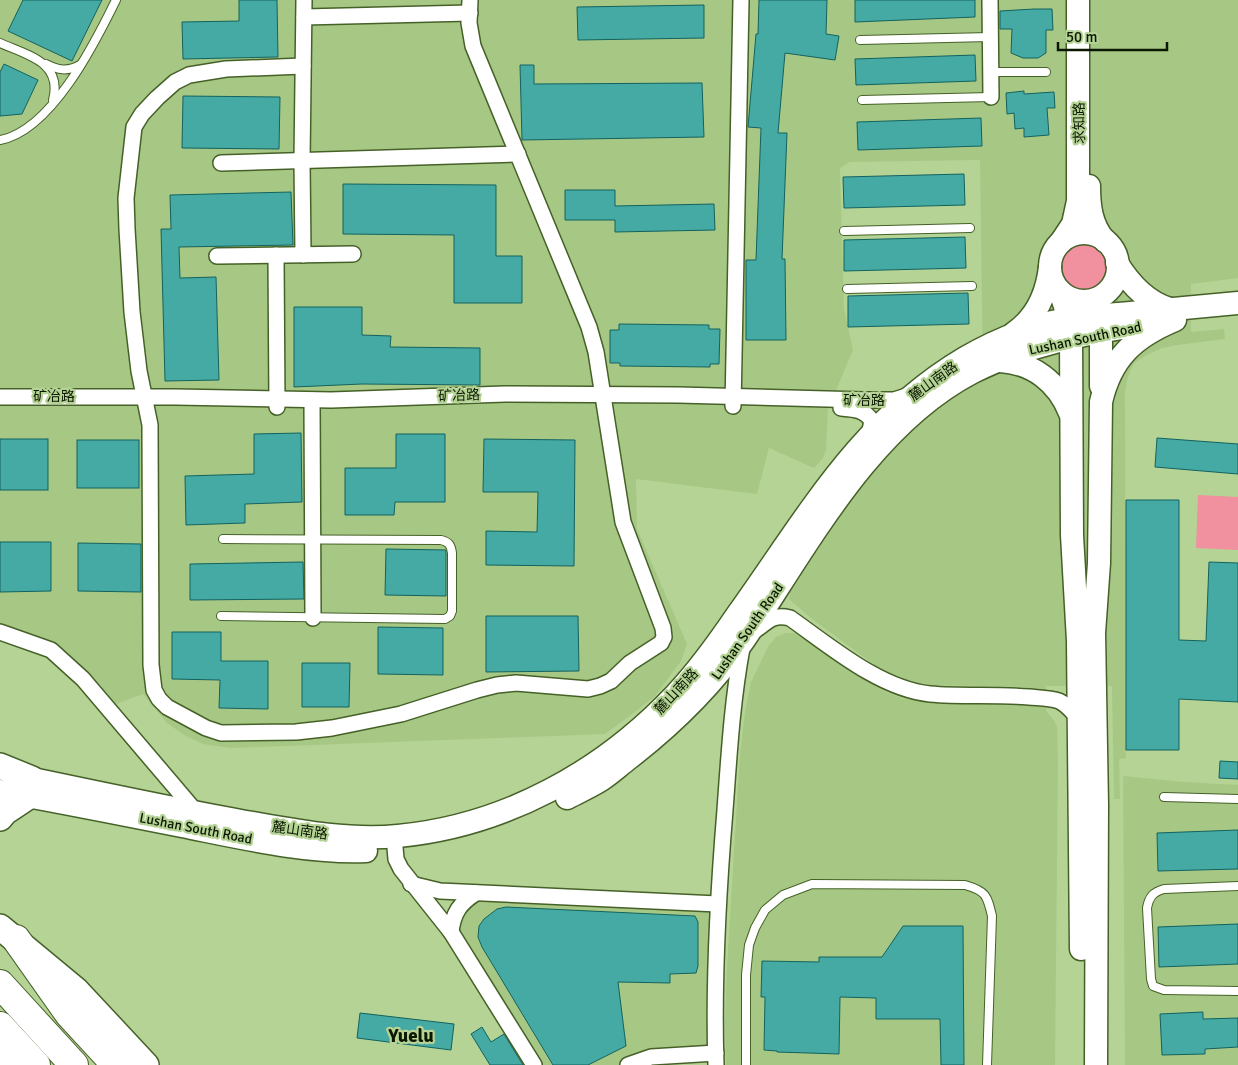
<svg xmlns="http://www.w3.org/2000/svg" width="1238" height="1065" font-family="Signika,'Noto Sans SC',sans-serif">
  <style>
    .built { fill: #a7c884 }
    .green { fill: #f1909f }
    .building { fill: #45aaa4; stroke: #13625e }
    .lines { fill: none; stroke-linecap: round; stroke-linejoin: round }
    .lane-casing { stroke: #466128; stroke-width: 10 }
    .street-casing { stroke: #466128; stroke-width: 18 }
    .secondary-casing { stroke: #466128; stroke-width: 25 }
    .primary-casing { stroke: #466128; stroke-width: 28 }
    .highway-casing { stroke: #466128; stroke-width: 30 }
    .lane { stroke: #fff; stroke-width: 8 }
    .street { stroke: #fff; stroke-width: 15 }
    .secondary { stroke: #fff; stroke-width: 22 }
    .primary { stroke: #fff; stroke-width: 25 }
    .highway { stroke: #fff; stroke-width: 28 }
    .labels { text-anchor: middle; stroke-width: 4.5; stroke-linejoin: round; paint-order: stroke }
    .street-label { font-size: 14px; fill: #0c1702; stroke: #b4d395 }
    .district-label { font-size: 19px; font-weight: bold; fill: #0c1702; stroke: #b4d395 }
  </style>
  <rect width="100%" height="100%" fill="#b4d395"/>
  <!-- built -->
  <g class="built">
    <polygon points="0,0 1238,0 1238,278 1191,284 1191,332 1224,329 1225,339 1177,345 1162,348 1147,355 1134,363 1128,376 1125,391 1126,758 1119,759 1120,799 1114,799 1112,686 1046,686 1046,711 1054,720 1057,727 1058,762 1055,1065 726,1065 725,1020 727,966 740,754 745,712 751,682 769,645 776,637 786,633 796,633 867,681 886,692 904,699 1027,705 1027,687 932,685 907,681 888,675 812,619 789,599 791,589 797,576 884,454 947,399 983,378 980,160 850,162 840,168 844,309 853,350 828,409 826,450 823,458 814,468 769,448 757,494 636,479 637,529 687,644 681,661 655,696 631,715 605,734 231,748 203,744 186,736 167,723 143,694 116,704 98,682 61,649 49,642 22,632 0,626"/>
    <polygon points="1123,776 1184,782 1238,785 1238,1065 1125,1065"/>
    <polygon points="465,900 718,904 716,1053 628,1065 534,1065 452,921"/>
  </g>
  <!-- green -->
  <g class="green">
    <circle cx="1085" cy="267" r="24"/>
    <polygon points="1198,495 1238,497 1238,550 1196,548"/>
  </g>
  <!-- building -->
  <g class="building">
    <polygon points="23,0 102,0 72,61 8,31"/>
    <polygon points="239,0 277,0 278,57 183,59 182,22 239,21"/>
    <polygon points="759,0 827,0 826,34 839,36 835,60 785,53 778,133 787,133 782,259 785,259 786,340 746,340 746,260 756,260 761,128 748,127 756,34 758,34"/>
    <polygon points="855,0 975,0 975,17 855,22"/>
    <polygon points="704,5 704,38 578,40 577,7"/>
    <polygon points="1034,9 1052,9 1053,30 1046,30 1046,53 1038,58 1023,58 1011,53 1012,29 1000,29 1000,11"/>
    <polygon points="975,55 976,81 856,85 855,59"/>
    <polygon points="4,64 38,80 22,114 0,116 0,72"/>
    <polygon points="520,65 534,65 534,84 702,83 704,137 522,140"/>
    <polygon points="1024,91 1024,94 1054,92 1055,108 1047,108 1049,135 1024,137 1024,128 1015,129 1014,113 1007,114 1006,93"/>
    <polygon points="183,96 280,97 279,149 182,148"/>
    <polygon points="981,118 982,146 858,150 857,122"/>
    <polygon points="964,174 965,205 844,208 843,177"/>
    <polygon points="343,184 496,185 496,256 522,256 522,303 454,303 454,235 343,234"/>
    <polygon points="565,190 615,190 615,206 714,204 715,230 615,232 615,220 565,220"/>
    <polygon points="291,192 293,245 179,247 180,278 216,277 219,380 165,381 161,229 171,229 170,195"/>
    <polygon points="965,237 966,268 844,271 844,240"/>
    <polygon points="968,293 969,324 848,327 848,296"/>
    <polygon points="294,307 362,307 362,335 391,336 390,347 480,348 480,385 362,384 294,387"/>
    <polygon points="619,324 709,325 709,329 720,329 719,364 710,364 710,367 620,366 620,363 610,363 610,330 619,330"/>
    <polygon points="301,433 302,502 245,504 245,523 186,525 185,476 254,474 254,434"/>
    <polygon points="396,434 445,434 445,502 395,502 394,515 345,515 345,468 396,468"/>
    <polygon points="1157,438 1238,444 1238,474 1155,467"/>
    <rect x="0" y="439" width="48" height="51"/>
    <polygon points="484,439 575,440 574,566 486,565 486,531 537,532 538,492 483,492"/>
    <rect x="77" y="440" width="62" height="48"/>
    <polygon points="1126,500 1179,500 1179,640 1206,641 1209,562 1238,563 1238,702 1179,699 1179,750 1126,750"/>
    <polygon points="0,542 51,542 51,591 0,592"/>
    <polygon points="78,543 141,544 141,592 78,591"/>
    <polygon points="386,549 446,550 446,596 385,595"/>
    <polygon points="303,562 304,599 190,600 190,564"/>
    <polygon points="486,616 578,616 579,671 486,672"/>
    <polygon points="378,627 443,628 443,675 378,674"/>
    <polygon points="172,632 221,632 221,661 268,661 268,709 219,708 220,680 172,679"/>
    <polygon points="302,663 350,663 349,707 302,707"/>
    <polygon points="1220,761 1238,762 1238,779 1219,778"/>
    <polygon points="1238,830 1238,869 1158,871 1157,833"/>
    <polygon points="506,907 695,916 698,922 698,966 696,973 670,974 670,983 618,982 626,1046 588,1065 553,1065 482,947 478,937 479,926 484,919 497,909"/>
    <polygon points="1238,924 1238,964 1159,967 1158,927"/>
    <polygon points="903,926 963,926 964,1065 941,1065 940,1019 876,1019 876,998 840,997 839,1054 777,1052 777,1051 764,1050 765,997 761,997 762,961 819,962 819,957 882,957"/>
    <polygon points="1203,1012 1203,1019 1238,1018 1238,1047 1205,1049 1205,1054 1162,1055 1160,1014"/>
    <polygon points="360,1013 454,1024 451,1050 357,1038"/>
    <polygon points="482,1027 491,1042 504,1034 523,1065 490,1065 471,1034"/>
  </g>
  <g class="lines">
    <defs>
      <g id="lane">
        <polyline points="860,40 990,37"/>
        <path d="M 0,43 C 27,55 63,62 53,100"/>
        <path d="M 46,64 C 58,70 67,72 80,65"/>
        <polyline points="991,72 1046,72"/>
        <polyline points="862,100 991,97"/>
        <path d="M 0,140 C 51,131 95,43 116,0"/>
        <polyline points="844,231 970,228"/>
        <polyline points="847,289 972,286"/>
        <path d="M 221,616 L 445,619 L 450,616 L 452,611 L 452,553 C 451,545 449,542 441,540 L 223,539"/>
        <polyline points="1164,797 1238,799"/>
        <path d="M 1238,886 L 1164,889 C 1153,892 1149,897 1147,908 L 1151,979 L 1153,986 L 1164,990 L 1238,991"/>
        <path d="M 746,1065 L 746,975 L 749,945 L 755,928 L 765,910 L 783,895 L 812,884 L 965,885 C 986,891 987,895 992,916 L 987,1065"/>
      </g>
      <g id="street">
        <polyline points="990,0 991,97"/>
        <polyline points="304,17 470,13"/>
        <polyline points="303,66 226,69 189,75 175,82 157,98 142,114 134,127 126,198 127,229 132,312 139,371 150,425 151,665 154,690 159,699 167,707 206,728 221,733 296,732 332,728 401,714 477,690 497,685 516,683 588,689 600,686 611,681 630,663 661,643 664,637 663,628 623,522 596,352 589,327 473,46 469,23 470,0"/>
        <polyline points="221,163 518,154"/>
        <polyline points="276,255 277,407"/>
        <polyline points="303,255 302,161 304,0"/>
        <polyline points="217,256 353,254"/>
        <polyline points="0,397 176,397 331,400 505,394 678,395 864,400 894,400 910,395"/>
        <polyline points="312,400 313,618"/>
        <polyline points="733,406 741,0"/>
        <path d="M 841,408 C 854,409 864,409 872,421 L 869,435"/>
        <path d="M 757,629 C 769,620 774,614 790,618 C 830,646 880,689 930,694 C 963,697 996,694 1029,697 C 1039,698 1050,698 1059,701 C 1068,705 1073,713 1079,719"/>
        <polyline points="0,632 51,650 83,679 197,813"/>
        <polyline points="394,836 396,859 401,869 451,932 534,1065"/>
        <polyline points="411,884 440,891 718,904"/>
        <path d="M 451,932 C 453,913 460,903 476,893"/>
        <polyline points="628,1065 651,1057 716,1053"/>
        <path d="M 716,1065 C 713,980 718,895 725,810 C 729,756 732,702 742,648"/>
      </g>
      <g id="secondary">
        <path d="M 1089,186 C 1089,206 1091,225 1105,241"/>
        <circle cx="1084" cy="267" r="34"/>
        <polyline points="1061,242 1073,224 1078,201 1078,0"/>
        <path d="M 1117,263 C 1130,284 1146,302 1170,309"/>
        <polyline points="1060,291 1069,319 1071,338 1072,535 1078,641 1081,949"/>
        <polyline points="1101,318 1101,386"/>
        <path d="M 1014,333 C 1036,318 1047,293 1050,267"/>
        <path d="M 1000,361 C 1033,363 1058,382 1070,413"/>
        <path d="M 14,775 C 90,791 165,807 241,821 C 293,830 346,841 398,836 C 505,826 602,772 675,695 C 698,671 718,643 737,615 C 806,519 859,421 965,358 C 989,344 1017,332 1044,324 C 1072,317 1102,315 1130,313 C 1166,310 1202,306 1238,303"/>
        <path d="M 0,791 C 61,802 122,814 182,826 C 242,838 305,853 366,851"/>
        <path d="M 567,798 C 578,792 590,787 601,780 C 610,774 619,766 628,759 C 672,725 712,686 744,640 C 807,547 869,426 973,372 C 1025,346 1083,334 1140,325"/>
        <path d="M 1096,1065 L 1097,805 L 1094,633 L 1099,563 L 1101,402 C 1111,358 1134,337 1175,320"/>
      </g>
      <g id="primary">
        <polyline points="0,766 32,779"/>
        <polyline points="0,818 5,812 29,796"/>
        <polyline points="0,927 76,990 146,1065"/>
      </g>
      <g id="highway">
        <polyline points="16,939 69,1014 116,1065"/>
        <polyline points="0,984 74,1065"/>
        <polyline points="0,1026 36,1065"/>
        <polyline points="0,1059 6,1065"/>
      </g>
    </defs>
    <!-- lane casing -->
    <use href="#lane" class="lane-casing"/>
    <!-- street casing -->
    <use href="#street" class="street-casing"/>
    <!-- secondary casing -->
    <use href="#secondary" class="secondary-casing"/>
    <!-- primary casing -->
    <use href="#primary" class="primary-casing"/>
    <!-- highway casing -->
    <use href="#highway" class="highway-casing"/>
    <!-- lane -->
    <use href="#lane" class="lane"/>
    <!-- street -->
    <use href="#street" class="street"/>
    <!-- secondary -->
    <use href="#secondary" class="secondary"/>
    <!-- primary -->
    <use href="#primary" class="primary"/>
    <!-- highway -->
    <use href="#highway" class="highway"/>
  </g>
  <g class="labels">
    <!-- street labels -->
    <g class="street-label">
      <text transform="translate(1079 123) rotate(-91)" y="5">求知路</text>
      <text transform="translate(1085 338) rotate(-12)" y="5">Lushan South Road</text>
      <text transform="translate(933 381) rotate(-36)" y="5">麓山南路</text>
      <text transform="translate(459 395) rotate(-2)" y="5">矿冶路</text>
      <text x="54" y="401">矿冶路</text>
      <text x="864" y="405">矿冶路</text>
      <text transform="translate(747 631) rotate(-55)" y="5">Lushan South Road</text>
      <text transform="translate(676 691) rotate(-47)" y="5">麓山南路</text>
      <text transform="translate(196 828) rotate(11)" y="5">Lushan South Road</text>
      <text transform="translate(300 830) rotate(8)" y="5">麓山南路</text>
    </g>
    <!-- district labels -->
    <g class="district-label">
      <text x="411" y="1042">Yuelu</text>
    </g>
  </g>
  <!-- scale -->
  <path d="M1058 42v8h109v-8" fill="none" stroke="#0c1702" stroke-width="2.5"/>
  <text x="1066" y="42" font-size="15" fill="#0c1702" stroke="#b4d395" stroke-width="4" paint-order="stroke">50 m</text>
</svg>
